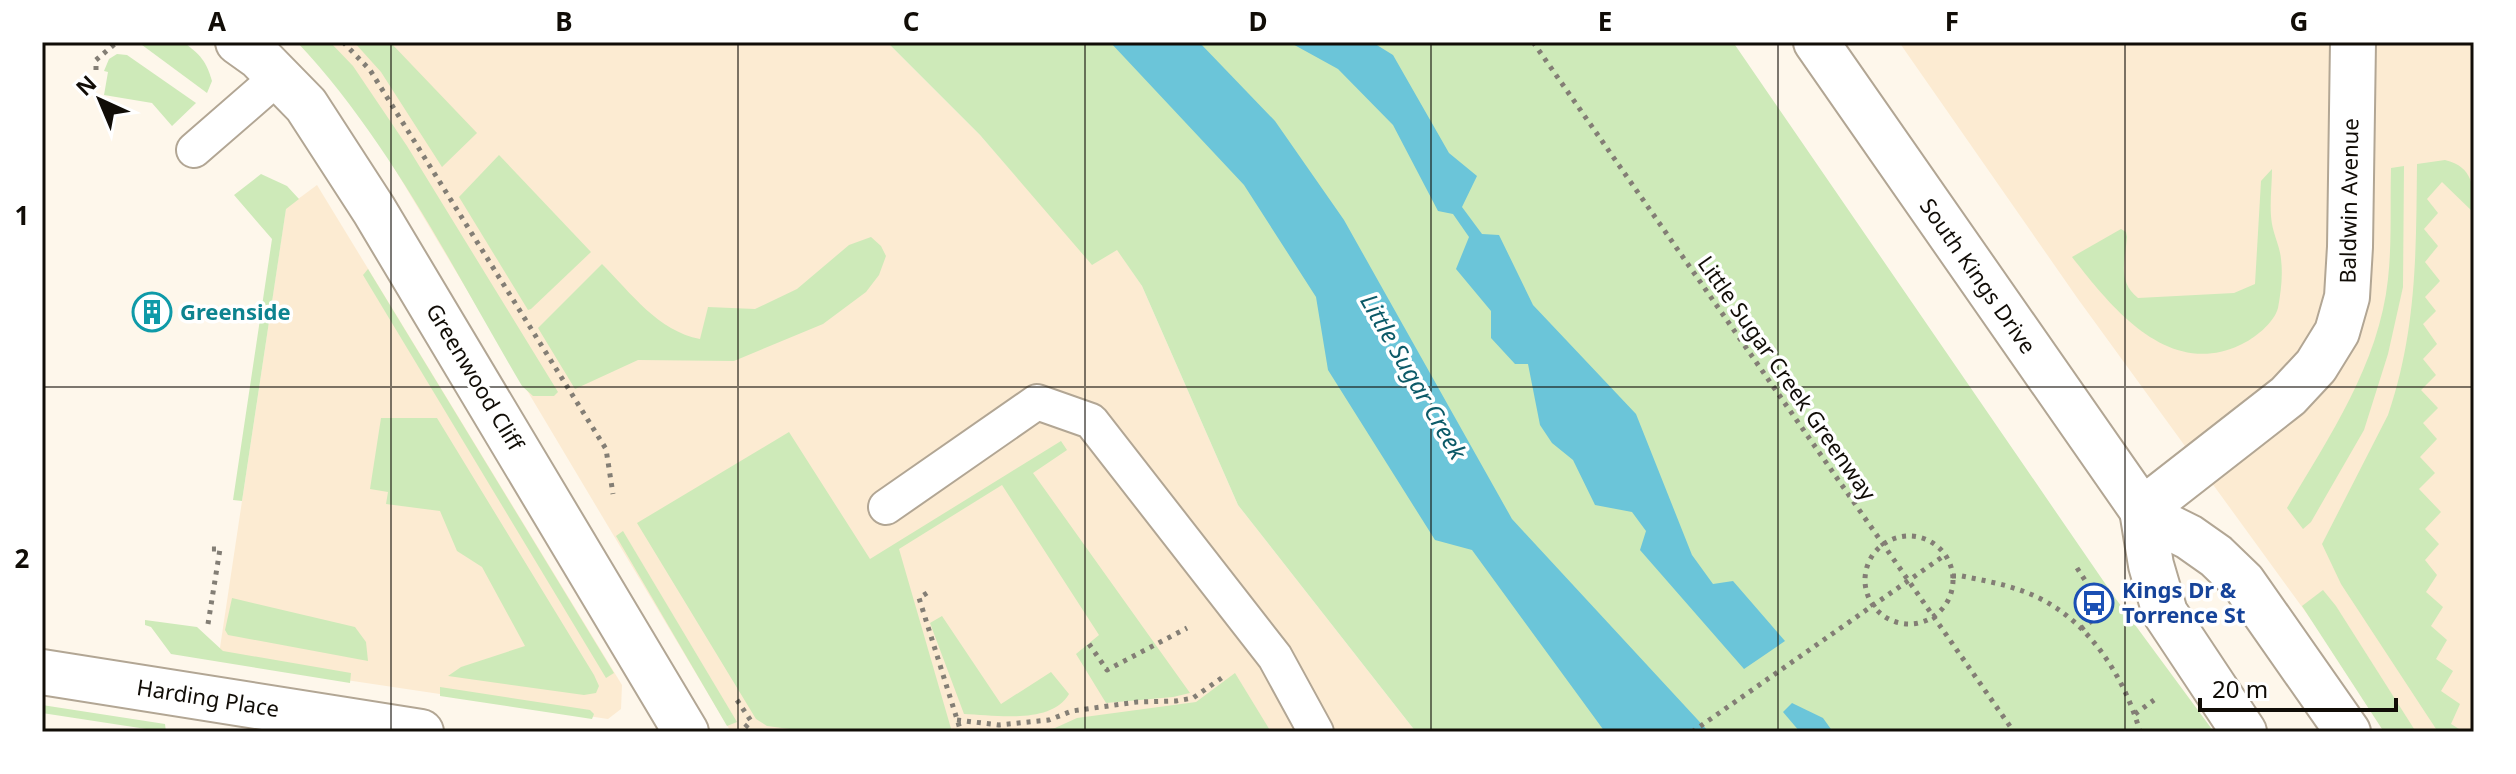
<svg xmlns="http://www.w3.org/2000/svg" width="2516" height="774" font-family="'Noto Sans',sans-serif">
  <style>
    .built { fill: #fcebd2 }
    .green { fill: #ceeab9 }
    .water { fill: #6bc5d9 }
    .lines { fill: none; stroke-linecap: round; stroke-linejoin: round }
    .lane-casing { stroke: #b2a694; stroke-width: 38 }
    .street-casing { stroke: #b2a694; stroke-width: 48 }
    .secondary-casing { stroke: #b2a694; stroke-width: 48 }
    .path { stroke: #837e75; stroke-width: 5; stroke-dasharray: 4 6; stroke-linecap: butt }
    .lane { stroke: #fff; stroke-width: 34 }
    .street { stroke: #fff; stroke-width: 44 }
    .secondary { stroke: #fff; stroke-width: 44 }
    .grid { fill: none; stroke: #110d07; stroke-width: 2; stroke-opacity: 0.55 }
    .labels { text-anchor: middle; stroke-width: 7; stroke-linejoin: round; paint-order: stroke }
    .street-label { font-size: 22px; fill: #110d07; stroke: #fff }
    .culture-label { font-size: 22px; font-weight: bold; fill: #0d838f; stroke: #fff; text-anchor: start }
    .transit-label { font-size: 22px; font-weight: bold; fill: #164399; stroke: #fff; text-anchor: start }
    .water-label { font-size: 24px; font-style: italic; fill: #0c5a68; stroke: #fff }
    .neatline { fill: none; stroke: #110d07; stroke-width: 3 }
    .grid-label { font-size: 26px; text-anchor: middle; font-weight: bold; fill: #110d07 }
  </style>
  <rect width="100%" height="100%" fill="#fef7eb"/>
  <!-- built -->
  <g class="built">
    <polygon points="297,42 887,42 980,135 1093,264 1117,249 1142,286 1238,505 1416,732 731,732 387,156 334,81"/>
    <polygon points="1899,42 2474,42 2474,732 2384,732 2313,622 2078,299"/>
    <polygon points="317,185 622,685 621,709 608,719 218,661 286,208"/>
  </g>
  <!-- green -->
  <g class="green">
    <path d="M 138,42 L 183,42 C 201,55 206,61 212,81 L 207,93 Z"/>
    <path d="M 297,42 L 330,42 L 353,66 L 407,146 L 558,392 L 554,396 L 533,396 L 522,386 C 453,269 391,142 297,42 Z"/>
    <polygon points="354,42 390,42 477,133 442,167 381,72"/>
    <polygon points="887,42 1733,42 2113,595 2214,732 1416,732 1238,505 1142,286 1117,250 1092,265 980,135"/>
    <polygon points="117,54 127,55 196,103 172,126 152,103 104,95 108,72 104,71 109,59"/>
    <polygon points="499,155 591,252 531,309 528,310 459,197"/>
    <path d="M 2445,160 C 2474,167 2474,188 2474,213 L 2442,182 L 2427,199 L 2438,213 L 2424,229 L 2438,246 L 2425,262 L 2440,281 L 2425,297 L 2436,311 L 2423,324 L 2437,344 L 2423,359 L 2436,375 L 2421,390 L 2438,408 L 2423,423 L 2437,439 L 2420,457 L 2435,473 L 2419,489 L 2441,512 L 2425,529 L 2439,544 L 2425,560 L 2437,575 L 2426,592 L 2443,607 L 2431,626 L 2447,640 L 2436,659 L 2453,671 L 2441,691 L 2460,704 L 2451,724 L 2464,732 L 2438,732 L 2341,584 L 2322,544 L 2388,415 C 2417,330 2416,252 2417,164 Z"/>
    <path d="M 2404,166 L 2403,287 L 2388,354 L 2364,430 L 2311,522 L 2303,529 L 2287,508 C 2329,437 2379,364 2388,279 C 2392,243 2390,205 2391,168 Z"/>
    <path d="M 2272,169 C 2272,187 2269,207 2272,224 C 2274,236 2280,247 2281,259 C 2283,275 2281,292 2278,308 C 2274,323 2254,339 2240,345 C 2168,379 2111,307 2072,257 L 2121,229 L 2126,232 L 2127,237 C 2125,261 2117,281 2138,298 L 2234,293 L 2255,284 L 2261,181 Z"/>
    <polygon points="261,174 287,186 299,199 286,209 242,501 233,500 272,239 234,195"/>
    <path d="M 871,237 L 881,246 L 886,256 L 879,275 L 866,292 L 823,324 L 734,361 L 638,360 L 575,389 L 538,328 L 602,264 C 631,293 658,331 700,339 L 708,307 L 755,309 L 797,289 L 849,245 Z"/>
    <polygon points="368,269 614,673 606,678 363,275"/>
    <polygon points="381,418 437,418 594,675 599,686 596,693 584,695 448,676 461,667 525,646 482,567 457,551 440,511 386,504 388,492 370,489"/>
    <polygon points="789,432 870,559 1061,441 1067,450 1033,473 1190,693 1173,697 1106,703 1076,654 1099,635 1002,485 899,549 952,732 812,732 767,726 756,719 637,523"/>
    <polygon points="623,531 737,722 727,726 616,536"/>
    <polygon points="2323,590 2336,606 2416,732 2384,732 2302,606"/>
    <polygon points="232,598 355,627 366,642 368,661 228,635 225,630"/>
    <path d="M 942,616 L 1001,704 L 1051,672 L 1069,694 C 1051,725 995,715 964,714 L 930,623 Z"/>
    <polygon points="145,620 197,627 223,651 351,673 350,683 171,654 151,627 145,625"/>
    <polygon points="1235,673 1271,732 1031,732 1055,728 1077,718 1196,702"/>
    <polygon points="440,687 590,710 594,714 592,719 440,696"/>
    <polygon points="42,705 165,724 166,732 42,713"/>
  </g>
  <!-- water -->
  <g class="water">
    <polygon points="1110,42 1199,42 1275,121 1344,220 1512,519 1709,732 1605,732 1472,550 1435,540 1328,370 1316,297 1244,185"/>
    <polygon points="1289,42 1372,42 1393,55 1449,153 1477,176 1462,207 1482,234 1499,235 1533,305 1636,414 1692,555 1713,584 1733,581 1785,641 1744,669 1640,550 1646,531 1632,512 1595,505 1573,460 1552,443 1540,425 1528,364 1515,364 1491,338 1491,311 1456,269 1469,237 1453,214 1438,211 1393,125 1338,69"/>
    <polygon points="1792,703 1823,718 1833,732 1800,732 1783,712"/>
  </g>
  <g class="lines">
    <defs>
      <g id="lane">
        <polyline points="194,150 278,77"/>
        <polyline points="886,507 1037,402 1091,421 1275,657 1316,732"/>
      </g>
      <g id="street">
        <polyline points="238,42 259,57 306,105 374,210 686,732"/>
        <polyline points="2142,510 2288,396 2316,366 2337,332 2347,297 2350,247 2353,42"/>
        <polyline points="42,672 421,732"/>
      </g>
      <g id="secondary">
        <polyline points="1816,42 2142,510 2149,517 2189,537 2216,556 2243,582 2348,732"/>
        <polyline points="2142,510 2151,565 2165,613 2244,732"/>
      </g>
    </defs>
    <!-- lane casing -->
    <use href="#lane" class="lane-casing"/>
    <!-- street casing -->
    <use href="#street" class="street-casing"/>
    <!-- secondary casing -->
    <use href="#secondary" class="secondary-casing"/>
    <!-- path -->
    <g class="path">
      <polyline points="343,42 370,70 606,449 613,494"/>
      <polyline points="1533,42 2014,732"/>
      <polyline points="96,70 96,60 117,42"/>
      <circle cx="1909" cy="580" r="44"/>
      <polyline points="2077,568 2100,603"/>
      <path d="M 1952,576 L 1962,576 C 1987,581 2015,586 2039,598 C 2090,623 2125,678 2140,732"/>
      <polyline points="927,593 919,598 961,732"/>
      <polyline points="208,624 220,549 210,549"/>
      <polyline points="2081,629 2105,611"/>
      <polyline points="1089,644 1107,670 1187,628"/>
      <polyline points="737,700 751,721 742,731"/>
      <polyline points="2135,714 2154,700"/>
      <polyline points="957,720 999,725 1049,720 1072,711 1137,702 1176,701 1193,698 1223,677"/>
      <polyline points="1692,732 1945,555"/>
    </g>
    <!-- lane -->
    <use href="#lane" class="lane"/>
    <!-- street -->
    <use href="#street" class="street"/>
    <!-- secondary -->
    <use href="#secondary" class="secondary"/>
  </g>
  <!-- grid -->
  <path class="grid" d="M 391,42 L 391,732M 738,42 L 738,732M 1085,42 L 1085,732M 1431,42 L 1431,732M 1778,42 L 1778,732M 2125,42 L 2125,732M 42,387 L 2474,387"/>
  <!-- icons -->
  <defs>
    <symbol id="building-ring" viewBox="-11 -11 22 22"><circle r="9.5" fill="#fff" stroke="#0f9aa8" stroke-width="1.5"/><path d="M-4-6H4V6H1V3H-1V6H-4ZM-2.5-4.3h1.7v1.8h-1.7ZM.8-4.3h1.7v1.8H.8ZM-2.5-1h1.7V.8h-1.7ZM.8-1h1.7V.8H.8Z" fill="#0f9aa8"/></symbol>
    <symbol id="bus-ring" viewBox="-11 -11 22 22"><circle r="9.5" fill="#fff" stroke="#1a4fb4" stroke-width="1.5"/><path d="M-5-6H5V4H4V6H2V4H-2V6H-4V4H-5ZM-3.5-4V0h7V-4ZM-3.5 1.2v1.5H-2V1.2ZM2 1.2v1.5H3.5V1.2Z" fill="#1a4fb4"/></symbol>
  </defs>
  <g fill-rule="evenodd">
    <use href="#building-ring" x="130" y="290" width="44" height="44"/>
    <use href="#bus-ring" x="2072" y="581" width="44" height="44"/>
  </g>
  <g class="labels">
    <!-- street labels -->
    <g class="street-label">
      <text transform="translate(2349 201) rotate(-89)" y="8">Baldwin Avenue</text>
      <text transform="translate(1978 276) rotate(55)" y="8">South Kings Drive</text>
      <text transform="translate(475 377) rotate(59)" y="8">Greenwood Cliff</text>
      <text transform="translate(1787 378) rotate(55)" y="8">Little Sugar Creek Greenway</text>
      <text transform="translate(208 698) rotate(9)" y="8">Harding Place</text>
    </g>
    <!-- culture labels -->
    <g class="culture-label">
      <text x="180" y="320">Greenside</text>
    </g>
    <!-- transit labels -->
    <g class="transit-label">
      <text x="2122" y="598">Kings Dr &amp;<tspan x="2122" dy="25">Torrence St</tspan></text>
    </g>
    <!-- water labels -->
    <g class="water-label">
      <text transform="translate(1413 377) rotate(60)" y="8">Little Sugar Creek</text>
    </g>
  </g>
  <!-- border -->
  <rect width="2516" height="774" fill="none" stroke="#ffffff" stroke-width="88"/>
  <!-- north arrow -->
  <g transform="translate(100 100) rotate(316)" stroke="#ffffff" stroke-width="6" paint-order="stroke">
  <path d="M0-6L14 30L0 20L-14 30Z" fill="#110d07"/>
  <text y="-12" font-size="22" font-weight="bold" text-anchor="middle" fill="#110d07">N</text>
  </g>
  <!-- scale -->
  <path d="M2200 698v12h196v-12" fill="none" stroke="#110d07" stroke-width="4"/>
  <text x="2212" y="698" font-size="24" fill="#110d07" stroke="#ffffff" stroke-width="6" paint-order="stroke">20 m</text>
  <rect x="44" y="44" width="2428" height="686" class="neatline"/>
  <g class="grid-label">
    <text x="217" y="31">A</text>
    <text x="564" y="31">B</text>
    <text x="911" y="31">C</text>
    <text x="1258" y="31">D</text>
    <text x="1605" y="31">E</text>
    <text x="1952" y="31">F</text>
    <text x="2299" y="31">G</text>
    <text x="22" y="225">1</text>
    <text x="22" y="568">2</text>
  </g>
</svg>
